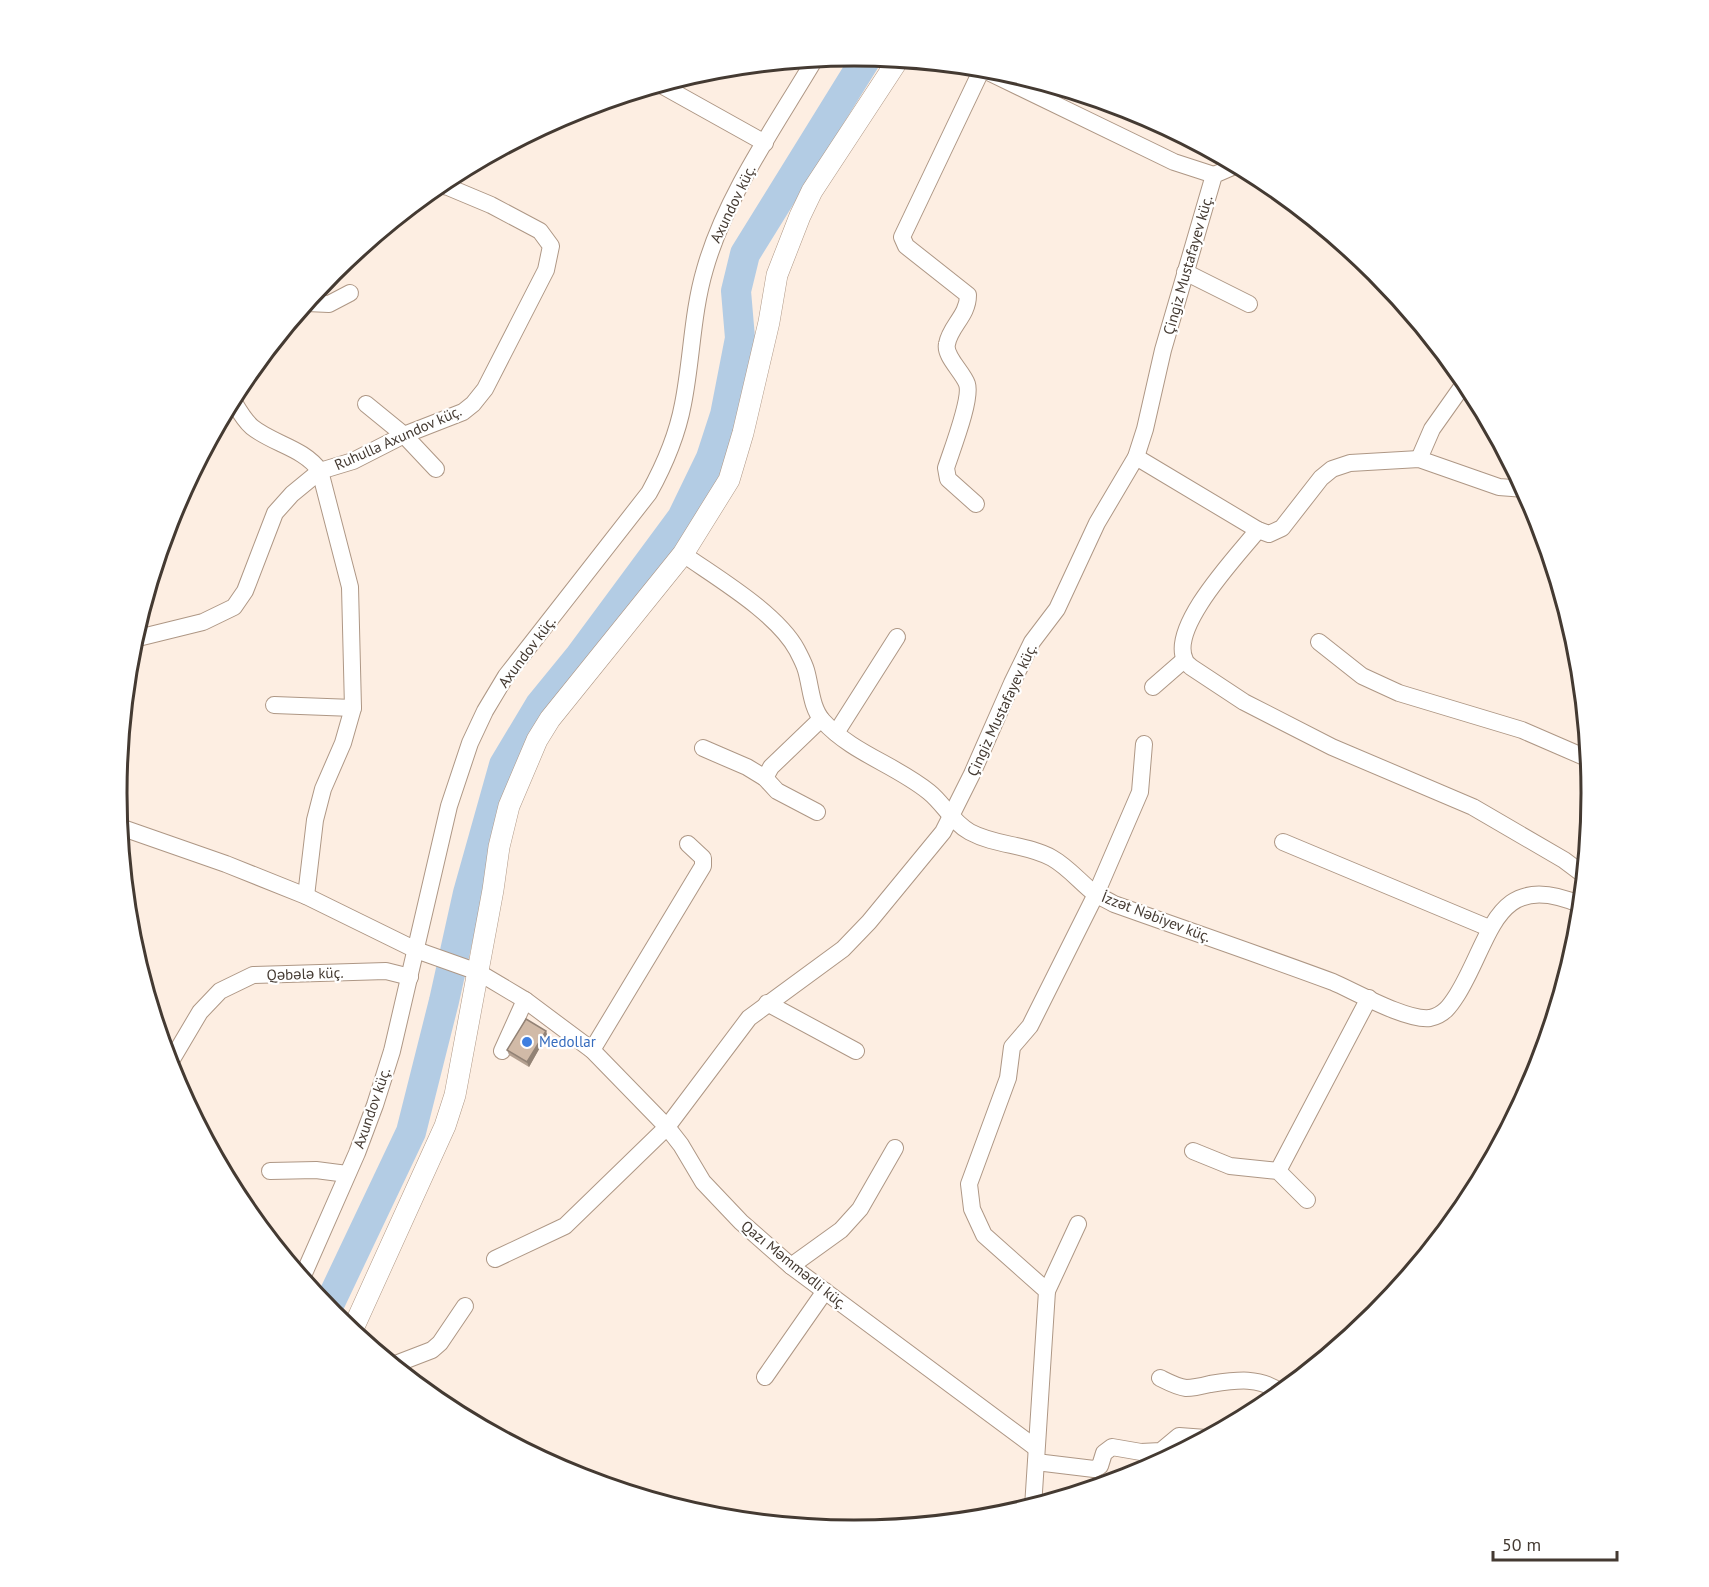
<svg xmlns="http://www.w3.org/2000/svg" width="1709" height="1587" font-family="'PT Sans',sans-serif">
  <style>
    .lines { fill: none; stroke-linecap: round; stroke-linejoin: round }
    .river { stroke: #b3cce4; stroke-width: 30 }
    .minor-casing { stroke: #ae9785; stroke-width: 18 }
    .tertiary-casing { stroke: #ae9785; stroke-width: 22 }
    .minor { stroke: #fff; stroke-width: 16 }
    .tertiary { stroke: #fff; stroke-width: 21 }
    .wall { fill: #b4a090 }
    .shaded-wall { fill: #928275 }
    .building { fill: #d1baa7; stroke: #928275; stroke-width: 1.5 }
    .shop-dot { fill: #3f7fe0; stroke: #fff; stroke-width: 2 }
    .labels { text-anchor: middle; stroke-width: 4.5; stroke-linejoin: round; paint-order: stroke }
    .street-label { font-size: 15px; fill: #443a32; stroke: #fff }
    .shop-label { font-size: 15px; fill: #366cbe; stroke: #fff; text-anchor: start }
    .rim { fill: none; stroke: #443a32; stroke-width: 3 }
  </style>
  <rect width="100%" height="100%" fill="#fdeee2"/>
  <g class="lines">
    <!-- river -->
    <polyline class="river" points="327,1309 411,1132 444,1001 468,893 504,765 540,705 580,656 682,518 711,458 725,415 740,338 736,291 745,254 867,57"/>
    <defs>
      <g id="minor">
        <polyline points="980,68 1174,162 1214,175"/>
        <polyline points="661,85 765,143"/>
        <polyline points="1185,272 1249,304"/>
        <polyline points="307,303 329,304 350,293"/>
        <path d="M 232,399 C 238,409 243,419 252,427 C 273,444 304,448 320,471 L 350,587 L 353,708 L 343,743 L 323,789 L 315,820 L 306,896"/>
        <polyline points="366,404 404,435 436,469"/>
        <polyline points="1136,457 1258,530 1269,534 1282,528 1321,478 1332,469 1350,463 1419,459 1499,487 1525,489"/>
        <polyline points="1419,459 1432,429 1466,381"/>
        <path d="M 976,504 L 948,479 L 946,468 C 951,452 972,399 967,384 C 963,372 944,356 947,344 C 950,326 968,316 968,295 L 906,246 L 902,237 L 982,69"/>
        <path d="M 1258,530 C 1237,556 1169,627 1185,660 C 1186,663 1189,665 1191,667 L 1244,702 L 1332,747 L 1473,807 L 1564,860 L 1584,875"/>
        <path d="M 683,554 C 717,578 777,613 797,650 C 800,656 804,663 806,670 C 811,687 811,708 823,721 C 852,753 896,765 929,792 C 944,804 952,822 970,832 C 996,846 1027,844 1052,858 C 1068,867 1080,882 1094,893 C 1100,897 1107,900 1114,904 C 1187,930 1260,955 1333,982 C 1356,992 1407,1021 1430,1018 C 1444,1015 1450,1006 1457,995 C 1492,939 1494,867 1581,905"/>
        <polyline points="134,639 203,622 234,607 245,591 275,513 292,494 320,471 353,461 404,435 463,412 473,404 485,389 546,270 551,246 540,231 491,205 448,187 438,185"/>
        <polyline points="1319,642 1362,676 1399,693 1522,730 1589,759"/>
        <polyline points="1153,687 1184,660"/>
        <polyline points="274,705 353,708"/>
        <polyline points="836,733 897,637"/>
        <polyline points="703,748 747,767 765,778 777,791 817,812"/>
        <polyline points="765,778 771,767 821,719"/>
        <polyline points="120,827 226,864 306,896 416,950 478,972 525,1000 592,1050 667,1127 681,1145 703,1182 741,1222 791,1266 1036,1448"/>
        <polyline points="1283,842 1489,928"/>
        <polyline points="767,1003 856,1051"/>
        <polyline points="592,1050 703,866 703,858 688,844"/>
        <polyline points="502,1051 525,1000"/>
        <polyline points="168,1061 171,1061 200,1012 220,991 253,975 386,971 410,977"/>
        <polyline points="1193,1151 1230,1166 1278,1171 1307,1200"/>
        <polyline points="270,1171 316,1170 347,1174"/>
        <polyline points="1278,1171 1369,998"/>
        <polyline points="495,1259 565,1226 667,1127 749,1018 843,949 869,922 943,832 972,774 1012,683 1032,642 1057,609 1097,523 1136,457 1145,429 1163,350 1214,175 1237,165"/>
        <polyline points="791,1266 841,1230 860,1209 895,1148"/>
        <path d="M 302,1278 L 357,1153 L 375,1105 L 392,1051 L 449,806 L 470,743 L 485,711 L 506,676 L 649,493 C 665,464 677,436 683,404 C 692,359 692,313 705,269 C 726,195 776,125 815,59"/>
        <polyline points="1047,1291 1078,1224"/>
        <polyline points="393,1365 432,1350 440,1343 465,1306"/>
        <polyline points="765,1377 825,1291"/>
        <path d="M 1160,1378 C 1168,1382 1177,1387 1186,1388 C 1194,1388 1202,1386 1210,1384 C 1236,1380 1259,1376 1282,1393"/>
        <polyline points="1036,1462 1094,1469 1100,1466 1104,1453 1112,1447 1141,1452 1161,1451 1179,1436 1206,1438"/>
        <polyline points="1033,1507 1047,1291 984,1235 972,1209 969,1184 1008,1078 1012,1047 1030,1026 1096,894 1140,792 1144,744"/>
      </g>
      <polyline id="tertiary" points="352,1331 445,1126 455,1095 493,890 499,847 509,806 537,740 550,719 683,554 729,480 743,433 769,322 777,275 800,216 812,191 898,60"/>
    </defs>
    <!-- minor casing -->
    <use href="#minor" class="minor-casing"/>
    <!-- tertiary casing -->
    <use href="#tertiary" class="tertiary-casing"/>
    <!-- minor -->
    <use href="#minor" class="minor"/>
    <!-- tertiary -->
    <use href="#tertiary" class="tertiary"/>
  </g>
  <!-- wall -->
  <polygon class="wall" points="546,1031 547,1035 529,1067 509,1055 507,1050"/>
  <!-- shaded-wall -->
  <polygon class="shaded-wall" points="546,1031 547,1035 529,1067 527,1062"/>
  <!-- building -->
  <polygon class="building" points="526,1019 546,1031 527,1062 507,1050"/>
  <!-- markers -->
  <circle class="shop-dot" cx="527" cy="1042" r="6"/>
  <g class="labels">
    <!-- street labels -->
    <g class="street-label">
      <text transform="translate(733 204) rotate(-64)" y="5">Axundov küç.</text>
      <text transform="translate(1188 265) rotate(-74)" y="5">Çingiz Mustafayev küç.</text>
      <text transform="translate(398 438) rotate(-24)" y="5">Ruhulla Axundov küç.</text>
      <text transform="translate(527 652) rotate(-53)" y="5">Axundov küç.</text>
      <text transform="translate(1002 710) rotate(-65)" y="5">Çingiz Mustafayev küç.</text>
      <text transform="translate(1156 917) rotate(21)" y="5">İzzət Nəbiyev küç.</text>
      <text transform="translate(305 974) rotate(-2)" y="5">Qəbələ küç.</text>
      <text transform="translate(372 1108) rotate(-71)" y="5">Axundov küç.</text>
      <text transform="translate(794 1265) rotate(39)" y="5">Qazı Məmmədli küç.</text>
    </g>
    <!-- shop labels -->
    <g class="shop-label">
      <text x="539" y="1047">Medollar</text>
    </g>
  </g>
  <!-- crop -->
  <path d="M0 0H1709V1587H0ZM127 793a727 727 0 1 1 1454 0a727 727 0 1 1-1454 0Z" fill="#fff" fill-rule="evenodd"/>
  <path class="rim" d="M127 793a727 727 0 1 1 1454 0a727 727 0 1 1-1454 0Z"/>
  <!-- scale -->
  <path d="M1493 1551v9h124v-9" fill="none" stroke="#443a32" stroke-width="3"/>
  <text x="1502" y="1551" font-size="18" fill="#443a32" stroke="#ffffff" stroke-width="4.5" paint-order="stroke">50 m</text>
</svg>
